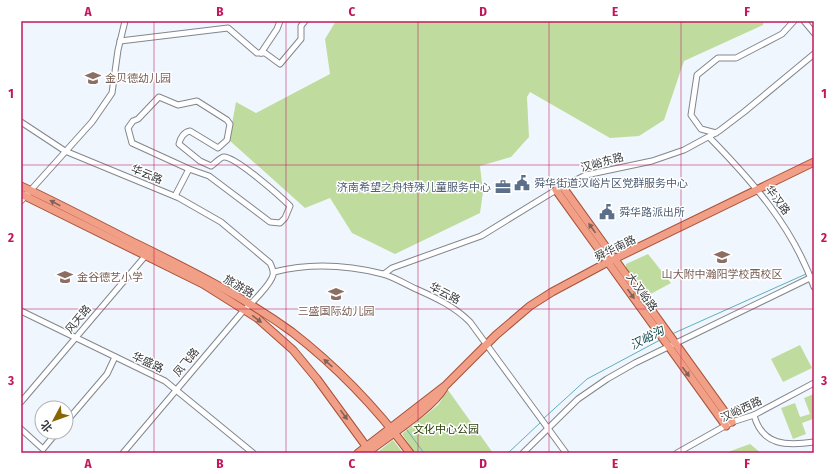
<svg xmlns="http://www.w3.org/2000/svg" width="835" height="474" font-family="'Fira Sans Condensed','Noto Sans SC',sans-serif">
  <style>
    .green { fill: #bfdc9e }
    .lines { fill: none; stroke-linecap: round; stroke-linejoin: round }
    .stream { stroke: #5eb0bb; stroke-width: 1 }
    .minor-casing { stroke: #82878e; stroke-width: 7 }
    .major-casing { stroke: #a95238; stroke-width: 9 }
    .minor { stroke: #fff; stroke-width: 5 }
    .major { stroke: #f19f86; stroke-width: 7 }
    .oneway { fill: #81625a }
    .grid { fill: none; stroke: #c2185b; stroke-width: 1; stroke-opacity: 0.55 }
    .labels { text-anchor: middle; stroke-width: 3; stroke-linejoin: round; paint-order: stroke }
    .education-label { font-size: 11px; fill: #785e54; stroke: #fff; text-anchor: start }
    .street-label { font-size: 11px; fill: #37393c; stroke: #fff }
    .service-label { font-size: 11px; fill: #4e5e75; stroke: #fff; text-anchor: start }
    .park-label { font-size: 11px; fill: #2d420c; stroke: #fff }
    .water-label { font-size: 12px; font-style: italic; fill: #033d43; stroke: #fff }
    .neatline { fill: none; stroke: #c2185b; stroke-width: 1.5 }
    .grid-label { font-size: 13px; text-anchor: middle; font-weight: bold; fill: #c2185b }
  </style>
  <rect width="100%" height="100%" fill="#f0f6fe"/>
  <!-- green -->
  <g class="green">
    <polygon points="336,21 764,21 763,25 684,61 664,120 639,136 610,138 530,92 527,97 529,137 511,157 480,166 483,192 480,213 395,254 352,233 330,198 305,208 229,140 236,102 256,113 330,74 325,39"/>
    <polygon points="648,254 671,283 647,296 626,268 626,264"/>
    <polygon points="800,345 812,368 783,382 771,359"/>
    <polygon points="448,390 493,453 415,453 402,434 438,405"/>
    <polygon points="814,394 814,421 813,419 802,423 806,434 793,439 781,408 795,403 800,417 810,414 804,398"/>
    <polygon points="393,440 403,453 380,453 379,451"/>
    <polygon points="750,444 761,453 725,453"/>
  </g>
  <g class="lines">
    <!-- stream -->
    <g class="stream">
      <polyline points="672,334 806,274"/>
      <polyline points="543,419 587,379 660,340"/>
      <polyline points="407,430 424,453"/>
      <polyline points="508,453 541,422"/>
    </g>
    <defs>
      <g id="minor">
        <polyline points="804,21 814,33"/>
        <polyline points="120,41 228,28 257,53 265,53 280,64 301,39 301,26 305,21"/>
        <polyline points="261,53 277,29 280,21"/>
        <path d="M 21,122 L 65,151 L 179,198 L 221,222 L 270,263 C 272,267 274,271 273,275 C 271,284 251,304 244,310 L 123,453"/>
        <polyline points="716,133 701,129 691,115 697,75 718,58 736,58 782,34 794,21"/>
        <path d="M 709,137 C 752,181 793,227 814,287"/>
        <path d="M 175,196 L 189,169 L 209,176 L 270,222 L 280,223 L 285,218 L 290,206 C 280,196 236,157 224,157 C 220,157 215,164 211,166 L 200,161 L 179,144 C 180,138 184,132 190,131 L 218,148 L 227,140 L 230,124 L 227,120 L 197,101 L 178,105 L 159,97 L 138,119 L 133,121 L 128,128 L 132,143 L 189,169"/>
        <polyline points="21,201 92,122 112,93 118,50 125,21"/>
        <path d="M 274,272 C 309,263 347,265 383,274 C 394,277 405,284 416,289 C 436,298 454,306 470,322 L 566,453"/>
        <polyline points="384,274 392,268 481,236 556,190 586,175 652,161 684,150 719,131 744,112 814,54"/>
        <polyline points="21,311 165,381 253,453"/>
        <polyline points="21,402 147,254"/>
        <path d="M 754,415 C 762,446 787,446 814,442"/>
        <polyline points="66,422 107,374 115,357"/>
        <polyline points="21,429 43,449 57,432"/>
        <polyline points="523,453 578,399 607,379 635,363 814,276"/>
        <polyline points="677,453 732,422 754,415 814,383"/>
      </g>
      <g id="major">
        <path d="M 21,186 C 60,204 99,225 137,244 C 190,270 244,297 292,332 C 336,366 377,409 410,453"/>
        <polyline points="562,186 732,422"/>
        <polyline points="556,190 726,426"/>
        <polyline points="21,194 203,284 257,318 293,350 317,379 371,453"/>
        <polyline points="358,453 446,385 496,335 530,306 552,292 608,262 814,162"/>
        <path d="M 367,453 C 387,437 432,409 444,388"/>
      </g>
    </defs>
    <!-- minor casing -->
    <use href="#minor" class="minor-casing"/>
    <!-- major casing -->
    <use href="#major" class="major-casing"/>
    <!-- minor -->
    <use href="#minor" class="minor"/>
    <!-- major -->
    <use href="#major" class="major"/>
  </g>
  <!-- one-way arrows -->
  <defs><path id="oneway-solid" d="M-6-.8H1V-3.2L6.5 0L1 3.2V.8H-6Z"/></defs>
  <g class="oneway">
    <use href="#oneway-solid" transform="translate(55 203) rotate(-153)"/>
    <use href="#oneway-solid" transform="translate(592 228) rotate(-126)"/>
    <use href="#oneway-solid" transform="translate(631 294) rotate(54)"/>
    <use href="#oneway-solid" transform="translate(257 319) rotate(37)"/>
    <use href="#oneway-solid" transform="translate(328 363) rotate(-138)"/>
    <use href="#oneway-solid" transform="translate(686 372) rotate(54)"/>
    <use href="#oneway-solid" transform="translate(344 415) rotate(54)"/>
  </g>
  <!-- grid -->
  <path class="grid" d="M 154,21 L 154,453M 286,21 L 286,453M 418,21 L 418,453M 549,21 L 549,453M 681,21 L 681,453M 21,165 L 814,165M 21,309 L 814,309"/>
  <!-- icons -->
  <defs>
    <symbol id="school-bare" viewBox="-9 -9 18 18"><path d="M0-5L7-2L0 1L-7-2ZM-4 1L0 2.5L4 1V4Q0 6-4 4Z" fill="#8d6e63" stroke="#fff" stroke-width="2.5" paint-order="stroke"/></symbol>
    <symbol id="civic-bare" viewBox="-9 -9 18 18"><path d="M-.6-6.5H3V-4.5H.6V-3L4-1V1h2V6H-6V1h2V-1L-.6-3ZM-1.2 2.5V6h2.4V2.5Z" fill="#5c6f8a" stroke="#fff" stroke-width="2.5" paint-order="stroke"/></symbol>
    <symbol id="office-bare" viewBox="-9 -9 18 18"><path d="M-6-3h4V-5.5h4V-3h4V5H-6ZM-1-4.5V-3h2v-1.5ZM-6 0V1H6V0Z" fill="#5c6f8a" stroke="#fff" stroke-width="2.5" paint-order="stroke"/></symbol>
  </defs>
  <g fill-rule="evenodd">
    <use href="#school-bare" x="82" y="67" width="22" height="22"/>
    <use href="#civic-bare" x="511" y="172" width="22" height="22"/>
    <use href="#office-bare" x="492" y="176" width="22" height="22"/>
    <use href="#civic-bare" x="596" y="201" width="22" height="22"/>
    <use href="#school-bare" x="711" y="246" width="22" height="22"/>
    <use href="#school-bare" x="54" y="266" width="22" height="22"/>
    <use href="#school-bare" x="325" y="283" width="22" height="22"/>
  </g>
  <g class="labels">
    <!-- education labels -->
    <g class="education-label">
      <text x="105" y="82">金贝德幼儿园</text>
      <text x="722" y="278" text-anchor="middle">山大附中瀚阳学校西校区</text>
      <text x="77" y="281">金谷德艺小学</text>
      <text x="336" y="315" text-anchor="middle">三盛国际幼儿园</text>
    </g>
    <!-- street labels -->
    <g class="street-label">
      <text transform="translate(602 162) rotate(-15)" y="4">汉峪东路</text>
      <text transform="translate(147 174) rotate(22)" y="4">华云路</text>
      <text transform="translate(778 200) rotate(54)" y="4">华汉路</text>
      <text transform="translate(615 248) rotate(-26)" y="4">舜华南路</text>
      <text transform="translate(239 286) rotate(30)" y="4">旅游路</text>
      <text transform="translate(642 292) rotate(54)" y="4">大汉峪路</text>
      <text transform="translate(445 293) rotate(28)" y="4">华云路</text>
      <text transform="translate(78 319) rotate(-50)" y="4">风天路</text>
      <text transform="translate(148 362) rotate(25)" y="4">华盛路</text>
      <text transform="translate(186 362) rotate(-50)" y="4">凤飞路</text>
      <text transform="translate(741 409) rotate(-25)" y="4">汉峪西路</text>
    </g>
    <!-- service labels -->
    <g class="service-label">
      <text x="534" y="187">舜华街道汉峪片区党群服务中心</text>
      <text x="491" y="191" text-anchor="end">济南希望之舟特殊儿童服务中心</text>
      <text x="619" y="216">舜华路派出所</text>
    </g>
    <!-- park labels -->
    <g class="park-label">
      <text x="446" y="433">文化中心公园</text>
    </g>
    <!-- water labels -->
    <g class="water-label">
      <text transform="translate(647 338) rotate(-27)" y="4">汉峪沟</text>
    </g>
  </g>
  <!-- border -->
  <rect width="835" height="474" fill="none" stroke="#ffffff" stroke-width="44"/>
  <!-- north arrow -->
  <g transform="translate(54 420) rotate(229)"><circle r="19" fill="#ffffff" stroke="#afb0b1"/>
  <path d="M0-3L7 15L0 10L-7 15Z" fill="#896604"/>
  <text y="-6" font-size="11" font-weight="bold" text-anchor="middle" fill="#37393c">北</text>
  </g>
  <rect x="22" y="22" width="791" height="430" class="neatline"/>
  <g class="grid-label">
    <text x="88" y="16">A</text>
    <text x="220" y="16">B</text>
    <text x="352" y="16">C</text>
    <text x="483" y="16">D</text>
    <text x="615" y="16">E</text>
    <text x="747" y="16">F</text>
    <text x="11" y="98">1</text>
    <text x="824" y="98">1</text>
    <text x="11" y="242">2</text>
    <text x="824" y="242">2</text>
    <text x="11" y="385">3</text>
    <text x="824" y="385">3</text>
    <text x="88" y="468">A</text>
    <text x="220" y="468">B</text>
    <text x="352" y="468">C</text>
    <text x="483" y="468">D</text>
    <text x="615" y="468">E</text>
    <text x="747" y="468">F</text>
  </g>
</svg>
